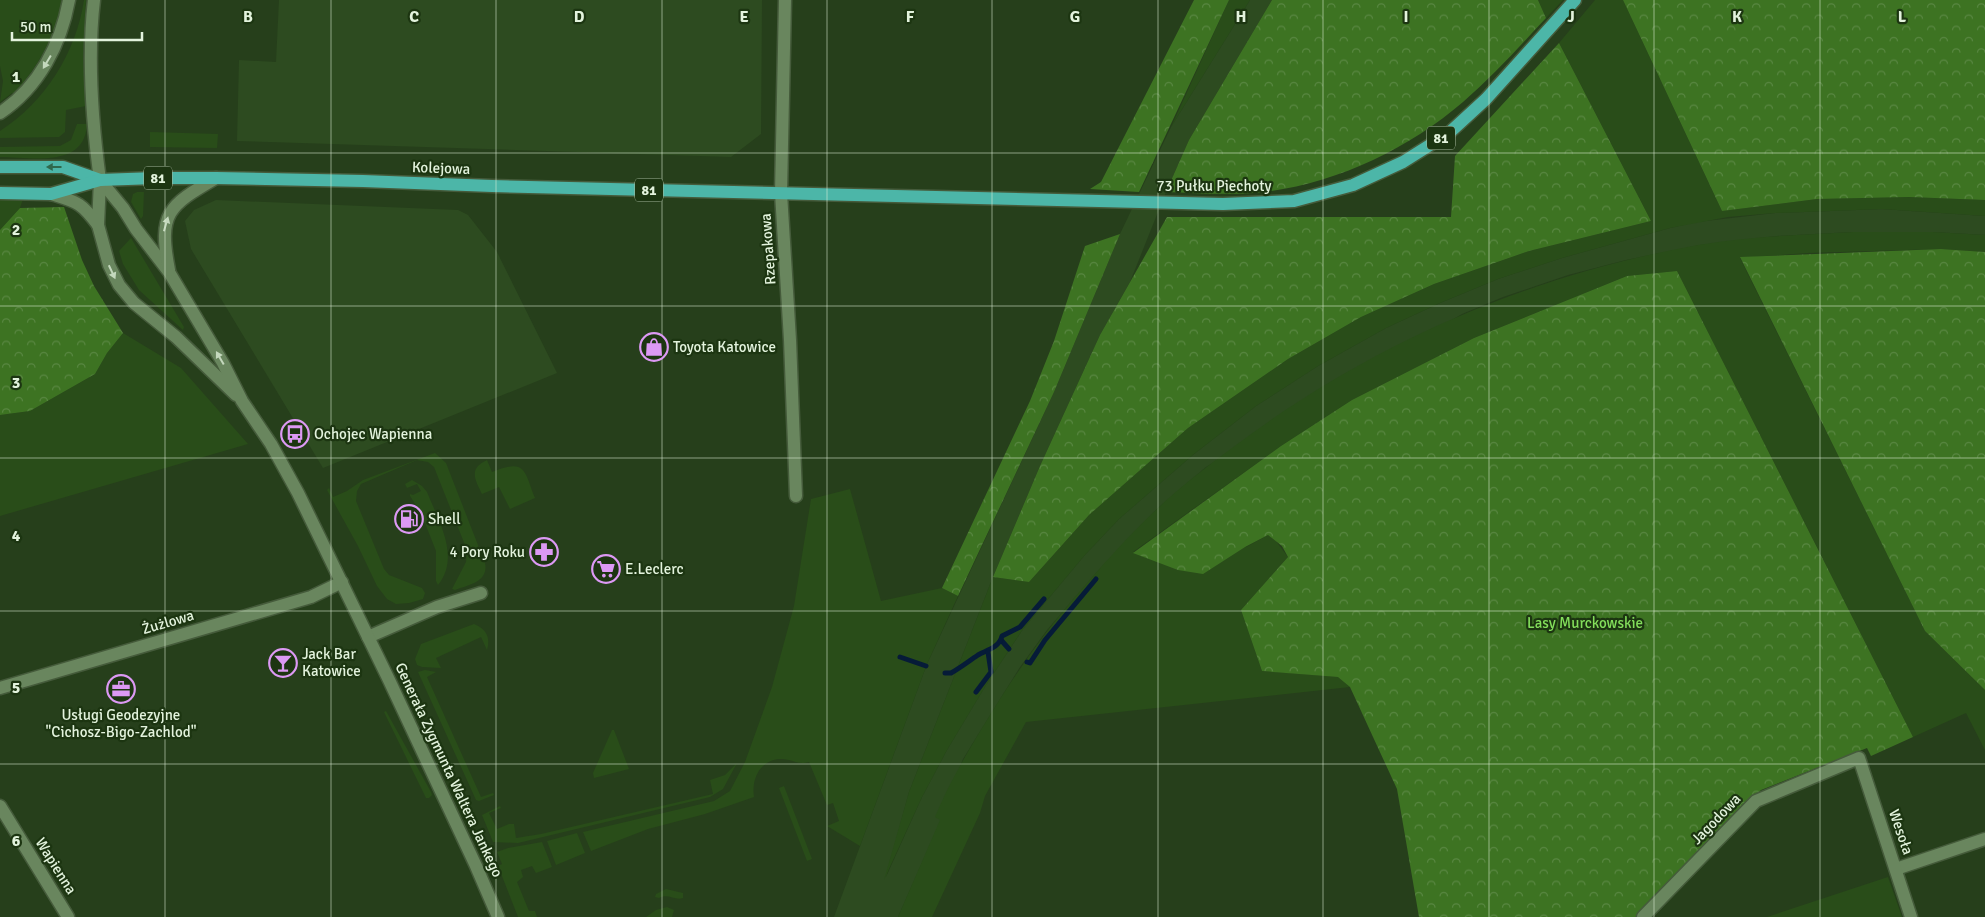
<svg xmlns="http://www.w3.org/2000/svg" width="1985" height="917" font-family="Signika,sans-serif">
  <style>
    .built { fill: #2d4b20 }
    .green { fill: #294d19 }
    .forest { fill: url(#forest-crowns) }
    .lines { fill: none; stroke-linecap: round; stroke-linejoin: round }
    .stream { stroke: #061b38; stroke-width: 5 }
    .minor-casing { stroke: #455b3b; stroke-width: 15 }
    .tertiary-casing { stroke: #455b3b; stroke-width: 15 }
    .primary-casing { stroke: #455b3b; stroke-width: 15 }
    .minor { stroke: #69865e; stroke-width: 12 }
    .tertiary { stroke: #69865e; stroke-width: 12 }
    .primary { stroke: #4cb6a8; stroke-width: 12 }
    .oneway { fill: #c4d8bd }
    .oneway2 { fill: #2f694d }
    .grid { fill: none; stroke: #e3f3dd; stroke-width: 1; stroke-opacity: 0.55 }
    .labels { text-anchor: middle; stroke-width: 4.5; stroke-linejoin: round; paint-order: stroke }
    .shield { fill: #1c3511; stroke: #a7baa0; stroke-width: 1 }
    .shield-label { font-size: 14px; font-weight: bold; fill: #e3f3dd }
    .street-label { font-size: 15px; fill: #e3f3dd; stroke: #1c3511 }
    .poi-label { font-size: 15px; fill: #e3f3dd; stroke: #1c3511; text-anchor: start }
    .park-label { font-size: 15px; fill: #83de5b; stroke: #1c3511 }
    .grid-label { font-size: 16px; text-anchor: middle; font-weight: bold; fill: #e3f3dd; stroke: #1c3511; stroke-width: 4.5; stroke-linejoin: round; paint-order: stroke }
  </style>
  <defs>
    <pattern id="forest-crowns" width="20" height="18" patternUnits="userSpaceOnUse" patternTransform="scale(1.25)"><rect width="20" height="18" fill="#3d7322"/><path d="M2 6a3 3 0 1 1 6 0M12 15a3 3 0 1 1 6 0" fill="none" stroke="#598742"/></pattern>
  </defs>
  <rect width="100%" height="100%" fill="#263f1b"/>
  <!-- built -->
  <g class="built">
    <polygon points="279,0 762,0 761,134 731,157 237,141 239,60 276,62"/>
    <polygon points="1250,0 1272,0 1189,140 1166,192 1130,282 1100,335 1040,466 993,577 909,792 886,877 922,797 947,750 986,685 1023,629 1084,556 1119,519 1194,454 1256,406 1318,366 1386,328 1440,303 1498,279 1562,258 1670,228 1697,222 1775,213 1882,209 1985,216 1985,235 1933,232 1853,232 1777,236 1700,245 1626,260 1568,275 1503,297 1462,314 1206,467 1157,509 1097,572 1047,630 1020,667 963,759 941,820 898,917 834,917 927,664 1054,392 1120,234 1171,127"/>
    <polygon points="216,200 458,210 468,215 497,252 557,373 323,468 191,249 185,221 194,210"/>
  </g>
  <!-- green -->
  <g class="green">
    <path d="M 0,0 L 62,0 C 56,37 38,66 14,94 L 12,93 L 0,102 L 3,81 L 0,66 Z"/>
    <path d="M 84,0 L 86,0 L 83,58 L 86,106 L 66,110 L 65,132 L 59,137 L 0,138 L 0,131 C 45,102 76,53 84,0 Z"/>
    <polygon points="1229,0 1250,0 1171,127"/>
    <polygon points="1538,0 1563,0 1546,18"/>
    <polygon points="1595,0 1623,0 1722,211 1817,199 1909,197 1985,200 1985,216 1882,209 1775,213 1728,217 1670,228 1562,258 1498,279 1440,303 1386,328 1318,366 1256,406 1194,454 1119,519 1084,556 1023,629 986,685 947,750 922,797 884,880 909,792 993,577 1029,582 1089,515 1188,428 1288,359 1361,317 1434,284 1529,251 1651,221 1559,43"/>
    <path d="M 77,124 L 87,124 C 85,169 31,157 0,157 L 0,147 L 60,146 L 71,140 Z"/>
    <polygon points="150,132 218,134 217,148 150,147"/>
    <polygon points="137,192 144,192 143,216 141,219 131,202 133,194"/>
    <polygon points="23,199 20,208 0,230 0,200"/>
    <path d="M 1853,232 L 1933,232 L 1985,235 L 1985,252 L 1941,249 L 1808,253 L 1740,258 L 1925,631 L 1985,690 L 1985,750 L 1966,713 L 1913,737 L 1677,271 L 1627,276 L 1474,338 L 1352,400 L 1281,446 L 1133,552 L 1246,547 L 1268,535 L 1276,541 L 1288,557 L 1241,610 L 1262,671 L 1339,677 L 1350,687 L 1026,722 L 985,796 L 980,813 L 932,917 L 898,917 L 940,820 L 935,817 C 949,783 968,751 987,720 C 1013,677 1041,637 1074,598 C 1100,568 1127,537 1156,510 C 1180,487 1206,467 1232,448 C 1371,343 1527,276 1698,245 C 1749,236 1801,235 1853,232 Z"/>
    <polygon points="131,238 184,327 183,330 139,290 123,264 119,251"/>
    <polygon points="123,333 181,368 248,444 0,516 0,415 30,411 95,374 107,353"/>
    <path d="M 435,453 L 446,463 L 485,563 C 489,582 468,585 455,590 L 452,589 L 466,562 L 467,550 L 434,467 L 428,462 L 417,460 L 361,484 L 357,491 L 356,501 L 384,569 L 389,575 L 422,588 L 425,593 L 423,599 L 409,603 L 396,604 L 387,599 L 377,586 L 358,546 L 327,490 L 329,488 L 333,497 L 347,491 L 363,480 Z"/>
    <path d="M 487,460 L 492,472 C 526,458 524,470 535,498 L 510,509 L 499,487 L 482,494 C 475,479 468,469 487,460 Z"/>
    <path d="M 412,480 L 422,486 L 427,492 C 438,520 461,557 438,585 L 436,581 L 436,551 L 421,513 L 410,496 L 410,494 L 413,495 L 421,491 L 417,484 L 407,488 L 405,484 Z"/>
    <path d="M 850,489 L 881,601 L 942,588 L 958,596 L 927,664 L 860,846 L 827,826 L 839,821 L 833,803 L 827,805 L 809,762 C 798,765 794,760 783,759 C 761,758 751,778 754,797 L 705,814 L 648,829 L 591,851 L 583,832 L 714,801 L 730,791 L 745,762 L 772,687 L 794,606 L 811,499 Z"/>
    <path d="M 474,624 C 486,629 491,637 487,650 L 481,637 L 436,658 L 441,668 L 422,667 L 417,665 L 415,659 L 421,644 Z"/>
    <polygon points="425,670 436,672 427,677 481,797 493,793 494,795 479,801 476,800 418,672"/>
    <polygon points="386,711 431,792 432,795 429,798 426,798 384,712"/>
    <polygon points="612,730 614,730 629,769 594,778 593,773"/>
    <polygon points="737,763 723,789 710,797 518,843 493,842 482,815 500,806 501,808 489,813 497,829 509,824 514,824 516,838 541,834 713,794 710,780 725,775"/>
    <polygon points="784,786 812,859 807,861 779,788"/>
    <polygon points="577,833 585,853 556,865 547,841"/>
    <polygon points="542,842 552,867 536,873 532,866 521,870 523,877 517,882 529,911 535,911 537,917 518,917 498,866 502,864 497,852 508,848"/>
    <polygon points="1888,877 1902,917 1767,917"/>
    <path d="M 666,889 L 683,893 L 683,898 C 675,901 668,893 659,898 L 655,897 L 656,894 Z"/>
    <polygon points="667,907 674,910 672,917 646,917 656,910"/>
  </g>
  <!-- forest -->
  <g class="forest">
    <polygon points="1194,0 1229,0 1139,192 1090,189 1101,182"/>
    <path d="M 1272,0 L 1538,0 L 1546,18 C 1519,47 1493,76 1463,102 C 1406,151 1329,187 1253,193 C 1224,195 1195,193 1166,192 L 1189,140 Z"/>
    <polygon points="1623,0 1985,0 1985,200 1909,197 1817,199 1722,211"/>
    <polygon points="1559,43 1651,221 1529,251 1434,284 1361,317 1288,359 1188,428 1089,515 1029,582 993,577 1040,466 1100,335 1167,217 1451,217 1455,156"/>
    <polygon points="64,207 82,260 94,286 123,333 107,353 95,374 30,411 0,415 0,230 20,208"/>
    <polygon points="1120,234 1054,392 958,596 942,588 1030,401 1054,341 1085,246"/>
    <polygon points="1941,249 1985,252 1985,690 1925,631 1740,257"/>
    <polygon points="1677,271 1913,737 1871,756 1867,748 1761,790 1638,917 1419,917 1397,789 1350,687 1338,677 1262,671 1241,610 1288,557 1282,546 1268,535 1245,547 1203,574 1178,570 1133,553 1281,446 1352,400 1474,338 1627,276"/>
  </g>
  <g class="lines">
    <!-- stream -->
    <g class="stream">
      <polyline points="1001,640 1009,649"/>
      <polyline points="900,657 926,666"/>
      <polyline points="1027,662 1030,663 1045,640 1096,579"/>
      <path d="M 945,673 L 951,673 C 960,668 969,661 978,655 C 987,650 999,648 1002,636 L 1020,627 L 1044,599"/>
      <polyline points="976,692 991,672 988,652"/>
    </g>
    <defs>
      <g id="minor">
        <path d="M 94,0 C 87,59 92,121 100,180"/>
        <polyline points="781,193 790,340 796,496"/>
        <polyline points="368,637 437,607 481,593"/>
        <polyline points="0,688 311,597 342,582"/>
        <polyline points="0,806 68,917"/>
        <polyline points="1896,869 1985,839"/>
        <polyline points="1643,917 1756,801 1859,758 1911,917"/>
      </g>
      <g id="tertiary">
        <path d="M 0,113 C 39,87 61,44 69,0"/>
        <polyline points="100,180 123,208 136,229 169,272 223,363 242,401 271,444 298,493 389,680 476,866 498,917"/>
        <polyline points="100,180 98,225 109,265 119,285 134,303 176,337 236,395"/>
        <polyline points="781,193 785,0"/>
        <path d="M 51,194 C 77,202 81,202 98,225"/>
        <path d="M 169,270 C 158,213 168,206 216,178"/>
      </g>
      <g id="primary">
        <polyline points="0,167 63,167 100,180"/>
        <polyline points="0,193 51,194 100,180 155,178 216,178 363,181 492,186 1223,204 1294,201 1353,185 1403,162 1449,133 1486,99 1575,0"/>
      </g>
    </defs>
    <!-- minor casing -->
    <use href="#minor" class="minor-casing"/>
    <!-- tertiary casing -->
    <use href="#tertiary" class="tertiary-casing"/>
    <!-- primary casing -->
    <use href="#primary" class="primary-casing"/>
    <!-- minor -->
    <use href="#minor" class="minor"/>
    <!-- tertiary -->
    <use href="#tertiary" class="tertiary"/>
    <!-- primary -->
    <use href="#primary" class="primary"/>
  </g>
  <!-- one-way arrows -->
  <defs><path id="oneway-solid" d="M-6-.8H1V-3.2L6.5 0L1 3.2V.8H-6Z" transform="scale(1.25)"/></defs>
  <g class="oneway">
    <use href="#oneway-solid" transform="translate(47 62) rotate(121)"/>
    <use href="#oneway-solid" transform="translate(166 224) rotate(-74)"/>
    <use href="#oneway-solid" transform="translate(112 272) rotate(65)"/>
    <use href="#oneway-solid" transform="translate(220 358) rotate(-120)"/>
  </g>
  <use class="oneway2" href="#oneway-solid" transform="translate(54 167) rotate(180)"/>
  <!-- grid -->
  <path class="grid" d="M 165,0 L 165,917M 331,0 L 331,917M 496,0 L 496,917M 662,0 L 662,917M 827,0 L 827,917M 992,0 L 992,917M 1158,0 L 1158,917M 1323,0 L 1323,917M 1489,0 L 1489,917M 1654,0 L 1654,917M 1820,0 L 1820,917M 0,153 L 1985,153M 0,306 L 1985,306M 0,458 L 1985,458M 0,611 L 1985,611M 0,764 L 1985,764"/>
  <!-- icons -->
  <defs>
    <symbol id="shop-ring" viewBox="-11 -11 22 22"><circle r="9.5" fill="#1c3511" stroke="#dc99f4" stroke-width="1.5"/><path d="M-5-2.5h2.3a2.7 3.5 0 0 1 5.4 0H5L5.5 6h-11ZM-1.5-2.5h3a1.5 2.3 0 0 0-3 0Z" fill="#dc99f4"/></symbol>
    <symbol id="bus-ring" viewBox="-11 -11 22 22"><circle r="9.5" fill="#1c3511" stroke="#dc99f4" stroke-width="1.5"/><path d="M-5-6H5V4H4V6H2V4H-2V6H-4V4H-5ZM-3.5-4V0h7V-4ZM-3.5 1.2v1.5H-2V1.2ZM2 1.2v1.5H3.5V1.2Z" fill="#dc99f4"/></symbol>
    <symbol id="fuel-ring" viewBox="-11 -11 22 22"><circle r="9.5" fill="#1c3511" stroke="#dc99f4" stroke-width="1.5"/><path d="M-5.5-6h7V0h2V4h1.3V-2.5L3-4.5l.8-.8L6-3V5H2.5V1h-1V6h-7ZM-4.2-4.7v3.2H.2V-4.7Z" fill="#dc99f4"/></symbol>
    <symbol id="pharmacy-ring" viewBox="-11 -11 22 22"><circle r="9.5" fill="#1c3511" stroke="#dc99f4" stroke-width="1.5"/><path d="M-2-6h4v4h4v4h-4v4h-4v-4h-4v-4h4Z" fill="#dc99f4"/></symbol>
    <symbol id="supermarket-ring" viewBox="-11 -11 22 22"><circle r="9.5" fill="#1c3511" stroke="#dc99f4" stroke-width="1.5"/><path d="M-6-5.5h2.5l.6 2H6L4.5 2H-2.5L-4.4-4H-6ZM-1.5 3.2a1.3 1.3 0 1 0 .1 0ZM3 3.2a1.3 1.3 0 1 0 .1 0Z" fill="#dc99f4"/></symbol>
    <symbol id="bar-ring" viewBox="-11 -11 22 22"><circle r="9.5" fill="#1c3511" stroke="#dc99f4" stroke-width="1.5"/><path d="M-6-5H6L.8 .8V4.5H3.5V6h-7V4.5H-.8V.8Z" fill="#dc99f4"/></symbol>
    <symbol id="office-ring" viewBox="-11 -11 22 22"><circle r="9.5" fill="#1c3511" stroke="#dc99f4" stroke-width="1.5"/><path d="M-6-3h4V-5.5h4V-3h4V5H-6ZM-1-4.5V-3h2v-1.5ZM-6 0V1H6V0Z" fill="#dc99f4"/></symbol>
  </defs>
  <g fill-rule="evenodd">
    <use href="#shop-ring" x="638" y="331" width="32" height="32"/>
    <use href="#bus-ring" x="279" y="418" width="32" height="32"/>
    <use href="#fuel-ring" x="393" y="503" width="32" height="32"/>
    <use href="#pharmacy-ring" x="528" y="536" width="32" height="32"/>
    <use href="#supermarket-ring" x="590" y="553" width="32" height="32"/>
    <use href="#bar-ring" x="267" y="647" width="32" height="32"/>
    <use href="#office-ring" x="105" y="673" width="32" height="32"/>
  </g>
  <g class="labels">
    <!-- shield labels -->
    <g class="shield">
      <rect x="1427" y="126.5" width="28" height="23" rx="4"/>
      <rect x="144" y="166.5" width="28" height="23" rx="4"/>
      <rect x="635" y="178.5" width="28" height="23" rx="4"/>
    </g>
    <g class="shield-label">
      <text x="1441" y="143">81</text>
      <text x="158" y="183">81</text>
      <text x="649" y="195">81</text>
    </g>
    <!-- street labels -->
    <g class="street-label">
      <text transform="translate(441 168) rotate(2)" y="5">Kolejowa</text>
      <text x="1214" y="191">73 Pułku Piechoty</text>
      <text transform="translate(768 249) rotate(-94)" y="5">Rzepakowa</text>
      <text transform="translate(168 622) rotate(-16)" y="5">Żużlowa</text>
      <text transform="translate(449 770) rotate(65)" y="5">Generała Zygmunta Waltera Jankego</text>
      <text transform="translate(1716 819) rotate(-46)" y="5">Jagodowa</text>
      <text transform="translate(1901 832) rotate(71)" y="5">Wesoła</text>
      <text transform="translate(56 866) rotate(58)" y="5">Wapienna</text>
    </g>
    <!-- poi labels -->
    <g class="poi-label">
      <text x="673" y="352">Toyota Katowice</text>
      <text x="314" y="439">Ochojec Wapienna</text>
      <text x="428" y="524">Shell</text>
      <text x="525" y="557" text-anchor="end">4 Pory Roku</text>
      <text x="625" y="574">E.Leclerc</text>
      <text x="302" y="659">Jack Bar<tspan x="302" dy="17">Katowice</tspan></text>
      <text x="121" y="720" text-anchor="middle">Usługi Geodezyjne<tspan x="121" dy="17">"Cichosz-Bigo-Zachlod"</tspan></text>
    </g>
    <!-- park labels -->
    <g class="park-label">
      <text x="1585" y="628">Lasy Murckowskie</text>
    </g>
  </g>
  <g class="grid-label">
    <text x="248" y="22">B</text>
    <text x="414" y="22">C</text>
    <text x="579" y="22">D</text>
    <text x="744" y="22">E</text>
    <text x="910" y="22">F</text>
    <text x="1075" y="22">G</text>
    <text x="1241" y="22">H</text>
    <text x="1406" y="22">I</text>
    <text x="1571" y="22">J</text>
    <text x="1737" y="22">K</text>
    <text x="1902" y="22">L</text>
    <text x="16" y="82">1</text>
    <text x="16" y="235">2</text>
    <text x="16" y="388">3</text>
    <text x="16" y="541">4</text>
    <text x="16" y="693">5</text>
    <text x="16" y="846">6</text>
  </g>
  <!-- scale -->
  <path d="M12 32v8h130v-8" fill="none" stroke="#e3f3dd" stroke-width="2.5"/>
  <text x="20" y="32" font-size="15" fill="#e3f3dd" stroke="#1c3511" stroke-width="4" paint-order="stroke">50 m</text>
</svg>
